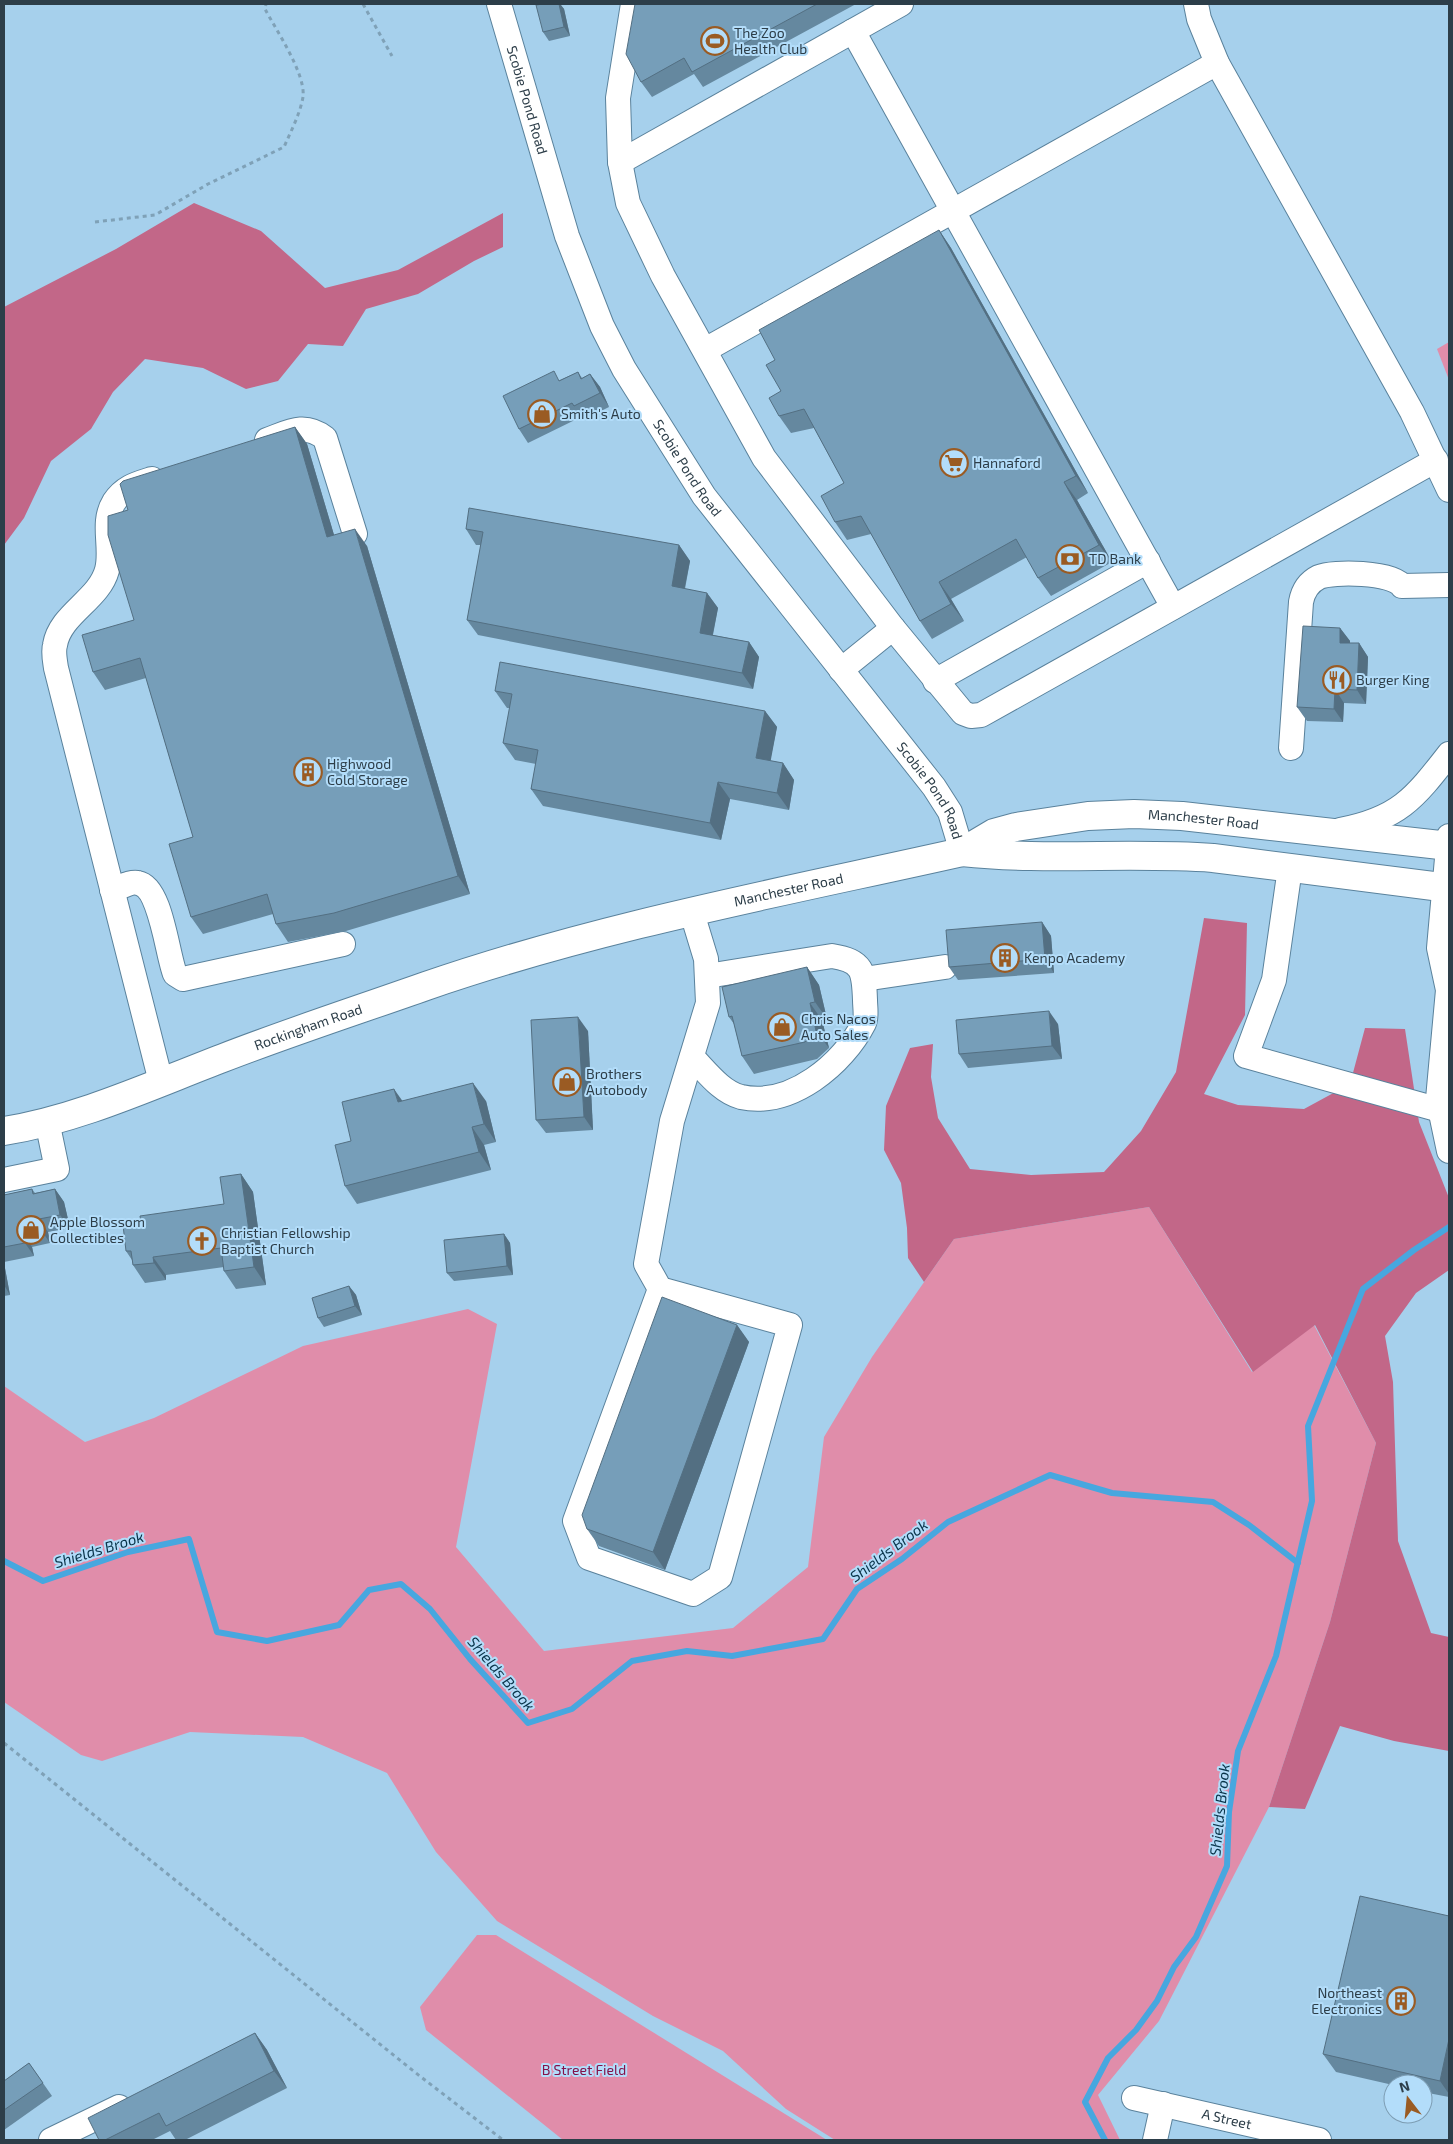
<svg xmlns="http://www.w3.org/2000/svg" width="1453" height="2144" font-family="'Exo 2',sans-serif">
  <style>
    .green { fill: #e08daa }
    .forest { fill: #c26788 }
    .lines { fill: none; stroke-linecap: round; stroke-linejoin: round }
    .stream { stroke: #47a7df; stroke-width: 6 }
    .minor-casing { stroke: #5a829c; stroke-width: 26 }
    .major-casing { stroke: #5a829c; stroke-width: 30 }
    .path { stroke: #7fa1b7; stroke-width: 3; stroke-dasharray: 4 4; stroke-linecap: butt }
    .minor { stroke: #fff; stroke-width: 24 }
    .major { stroke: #fff; stroke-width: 28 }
    .wall { fill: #65889f }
    .shaded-wall { fill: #536f82 }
    .building { fill: #769eb9; stroke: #536f82 }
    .labels { text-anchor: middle; stroke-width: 4; stroke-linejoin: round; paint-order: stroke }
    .poi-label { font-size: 14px; fill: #2d3e49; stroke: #b3ddfa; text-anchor: start }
    .street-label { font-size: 14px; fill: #2d3e49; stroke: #b3ddfa }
    .park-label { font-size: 14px; fill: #831249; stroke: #b3ddfa }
    .water-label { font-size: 15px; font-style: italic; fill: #09344a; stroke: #b3ddfa }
  </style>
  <rect width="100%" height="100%" fill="#a6d0ec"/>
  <!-- green -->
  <g class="green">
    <polygon points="1449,342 1449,380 1437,349"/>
    <polygon points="1149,1207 1252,1372 1314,1325 1376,1443 1330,1622 1269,1807 1159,2021 1098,2095 1120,2140 835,2140 786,2109 723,2051 653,2016 497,1921 436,1852 387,1773 303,1737 190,1732 102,1761 81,1755 4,1702 4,1386 85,1442 154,1418 303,1346 468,1309 497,1324 456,1547 544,1651 733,1628 808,1567 824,1437 872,1357 954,1239"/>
    <polygon points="477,1935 496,1935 827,2140 563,2140 426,2030 420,2007"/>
  </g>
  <!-- forest -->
  <g class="forest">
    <polygon points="194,203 261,231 325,288 398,270 503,213 503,247 474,261 418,294 366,309 343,346 308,344 278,381 246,389 203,368 145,359 113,392 91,429 51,461 24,518 4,545 4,307 116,249"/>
    <polygon points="1204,918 1247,923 1245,1015 1204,1094 1238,1105 1304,1109 1350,1084 1365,1028 1405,1029 1419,1122 1449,1198 1449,1270 1416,1293 1385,1336 1393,1382 1398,1541 1431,1633 1449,1637 1449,1751 1394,1741 1340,1726 1305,1809 1269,1807 1330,1622 1376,1443 1315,1325 1253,1372 1149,1207 954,1239 924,1282 908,1258 907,1228 901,1183 884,1150 886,1106 910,1048 933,1044 931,1077 938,1118 970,1169 1031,1175 1104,1172 1141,1131 1176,1072"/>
  </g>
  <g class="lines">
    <!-- stream -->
    <g class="stream">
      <polyline points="4,1561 43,1581 128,1552 189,1539 217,1632 267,1641 339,1625 369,1590 401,1584 430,1609 470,1659 528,1723 572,1709 632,1661 687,1651 732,1656 823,1639 857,1589 902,1559 948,1522 1050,1475 1112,1493 1213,1502 1249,1525 1298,1563"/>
      <polyline points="1105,2140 1085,2102 1108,2058 1136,2030 1157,2001 1174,1967 1196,1937 1227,1866 1229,1812 1238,1751 1276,1656 1312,1501 1308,1426 1363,1289 1414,1250 1449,1227"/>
    </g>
    <defs>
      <g id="minor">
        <path id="s1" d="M 499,4 L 567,236 L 602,326 L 624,369 L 704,496 L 934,787 L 950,812 L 962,852"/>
        <polyline points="633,4 618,98 620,162 628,203 663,276 764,458 893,628 963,713 971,716 981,715 1436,460"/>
        <polyline points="1196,4 1199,19 1217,63 1412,412 1449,490"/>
        <polyline points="853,31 1173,607"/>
        <polyline points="620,162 901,4"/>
        <polyline points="705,350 1217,63"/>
        <path d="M 267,440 C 289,432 304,422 325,438 L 355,534"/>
        <path d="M 152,479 C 136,484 124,487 114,502 C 101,523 113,548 107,570 C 99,600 60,614 55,645 C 53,652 55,661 56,668 L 161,1082"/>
        <polyline points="841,670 893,628"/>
        <polyline points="935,681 1148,561"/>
        <path d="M 1291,748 L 1301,602 C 1303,591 1309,582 1319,577 C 1333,571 1393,572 1402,586 L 1449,585"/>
        <path d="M 1340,830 C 1398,819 1414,799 1449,754"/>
        <polyline points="1449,836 1439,948 1448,990 1438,1099 1449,1151"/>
        <polyline points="1290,868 1274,980 1246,1056 1440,1110"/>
        <path d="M 112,890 C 119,888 131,881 138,883 C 161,887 167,954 175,974 L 183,979 L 343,944"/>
        <polyline points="864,979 945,967"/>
        <path d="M 692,1057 C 706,1071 721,1092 741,1097 C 791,1108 843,1064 864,1023 C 867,1017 865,1007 865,1000 C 864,971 863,961 832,956 L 707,976"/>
        <polyline points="4,1180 57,1169 47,1121"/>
        <polyline points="660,1289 790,1325 720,1577 693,1594 589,1558 575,1521 660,1289 646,1264 672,1121 708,1003 706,959 692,913"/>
        <path id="s2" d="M 1134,2098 L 1319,2140"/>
        <polyline points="51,2140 119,2107"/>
        <polyline points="1155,2140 1163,2104"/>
      </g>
      <g id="major">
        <path d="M 962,852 C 1046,861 1129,852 1213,858 L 1449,888"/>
        <path id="s3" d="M 4,1131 C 79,1119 152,1085 223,1058 C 290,1032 358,1010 426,986 C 600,926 783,892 962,852 L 994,833 L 1016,827 L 1088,816 L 1134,814 L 1182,816 L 1449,846"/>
      </g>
    </defs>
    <!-- minor casing -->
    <use href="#minor" class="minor-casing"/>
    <!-- major casing -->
    <use href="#major" class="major-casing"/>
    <!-- path -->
    <g class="path">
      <polyline points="363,4 392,56"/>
      <path d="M 95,222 L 155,215 L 208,184 L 284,147 C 291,131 300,114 303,97 C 306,74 276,30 265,9 L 266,4"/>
      <polyline points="4,1743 421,2077 503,2140"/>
    </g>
    <!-- minor -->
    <use href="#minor" class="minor"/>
    <!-- major -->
    <use href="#major" class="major"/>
  </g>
  <!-- wall -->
  <g class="wall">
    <polygon points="543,4 560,4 564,9 570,36 549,41 543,32"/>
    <polygon points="635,4 856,4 703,87 694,74 652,97 641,82"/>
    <polygon points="939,230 951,248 1088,493 1077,500 1112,562 1051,596 1038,578 1027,557 951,599 964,621 932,639 920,621 871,534 847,540 835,522 844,483 814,428 791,433 779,416 781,391 775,360"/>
    <polygon points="578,372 582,378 590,374 600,387 609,407 583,420 581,417 528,443 519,429 560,380"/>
    <polygon points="295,427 307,444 334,535 367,546 470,894 346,931 288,942 276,924 273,914 203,934 191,917 193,837 146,678 105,690 93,672 134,620 128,510"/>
    <polygon points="466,529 679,545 690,561 685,589 707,593 718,608 713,635 749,642 759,657 753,689 478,635 467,620 481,545 476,545"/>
    <polygon points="1340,628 1350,641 1350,643 1359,643 1368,657 1366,704 1344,703 1343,722 1307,721 1297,707"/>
    <polygon points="495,691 765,711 777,727 770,761 783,763 794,780 789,810 730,799 721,840 543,806 531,789 536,764 515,760 503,743 510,708 507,708"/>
    <polygon points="1042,922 1051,936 1054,973 958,980 949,967"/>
    <polygon points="807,967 819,985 827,1019 822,1020 829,1048 817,1059 754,1074 742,1056 734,1024 729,1017"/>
    <polygon points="1058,1024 1062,1059 968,1068 959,1054"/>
    <polygon points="588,1031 593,1130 546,1133 536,1120"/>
    <polygon points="403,1101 486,1101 496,1142 484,1145 491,1170 357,1204 345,1186 351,1141"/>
    <polygon points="241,1174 253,1192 266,1285 236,1289 224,1271 224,1267 166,1275 166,1280 145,1283 133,1265 132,1260 126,1251 141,1223 224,1204"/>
    <polygon points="32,1189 35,1193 55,1189 64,1202 70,1228 48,1232 50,1243 32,1247 34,1256 4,1262 4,1195"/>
    <polygon points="504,1234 510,1243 513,1275 454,1281 447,1273"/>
    <polygon points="4,1263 10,1295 4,1296"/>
    <polygon points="349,1286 356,1295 362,1315 324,1327 318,1318"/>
    <polygon points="737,1325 749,1342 665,1570 599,1546 587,1529"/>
    <polygon points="1449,1916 1449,2097 1423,2092 1423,2084 1393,2084 1393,2085 1336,2072 1323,2054"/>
    <polygon points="255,2033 267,2050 287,2088 185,2140 176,2140 170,2131 152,2140 99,2140"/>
    <polygon points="29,2063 52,2096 4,2130 4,2081"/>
  </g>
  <!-- shaded-wall -->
  <g class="shaded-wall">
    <polygon points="559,4 560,4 564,9 570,36 564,27"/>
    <polygon points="939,230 951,248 1088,493 1076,476"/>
    <polygon points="590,374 600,387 609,407 600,393"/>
    <polygon points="295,427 307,444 340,555 327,537"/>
    <polygon points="1064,482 1077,500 1112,562 1099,545"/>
    <polygon points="355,529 367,546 470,894 458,876"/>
    <polygon points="679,545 690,561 682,601 672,586"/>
    <polygon points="939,582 951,599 964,621 951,604"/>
    <polygon points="707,593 718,608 710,648 700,633"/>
    <polygon points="1340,628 1350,641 1349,656 1340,643"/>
    <polygon points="749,642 759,657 753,689 742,673"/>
    <polygon points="1359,643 1368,657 1366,704 1357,690"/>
    <polygon points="1335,689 1344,703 1343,722 1334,709"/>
    <polygon points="765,711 777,727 768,775 756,758"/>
    <polygon points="783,763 794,780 789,810 777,793"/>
    <polygon points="718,782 730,799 721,840 710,823"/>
    <polygon points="1042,922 1051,936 1054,973 1045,959"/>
    <polygon points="807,967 819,985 827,1019 815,1002"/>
    <polygon points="810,1003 822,1020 829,1048 816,1031"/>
    <polygon points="1049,1011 1058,1024 1062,1059 1052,1046"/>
    <polygon points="578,1017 588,1031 593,1130 584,1117"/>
    <polygon points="473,1083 486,1101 496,1142 484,1124"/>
    <polygon points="394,1089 406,1106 398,1102"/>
    <polygon points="472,1127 484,1145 491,1170 479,1152"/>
    <polygon points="241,1174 253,1192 266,1285 254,1267"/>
    <polygon points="55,1189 64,1202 70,1228 60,1215"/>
    <polygon points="39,1219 48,1232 50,1243 41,1230"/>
    <polygon points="23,1234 32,1247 34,1256 25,1243"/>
    <polygon points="504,1234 510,1243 513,1275 507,1266"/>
    <polygon points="153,1257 166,1275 166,1280 154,1263"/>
    <polygon points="4,1263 10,1295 4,1285"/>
    <polygon points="349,1286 356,1295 362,1315 355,1306"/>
    <polygon points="737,1325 749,1342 665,1570 653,1552"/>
    <polygon points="255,2033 267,2050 287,2088 274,2071"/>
    <polygon points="1449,2039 1449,2094 1440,2081"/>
  </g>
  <!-- building -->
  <g class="building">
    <polygon points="543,4 559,4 564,27 543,32 536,5"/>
    <polygon points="635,4 817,4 692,72 684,58 641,82 626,54"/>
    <polygon points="939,230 1076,476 1064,482 1099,545 1038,578 1016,539 939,582 951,604 920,621 861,516 835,522 821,496 844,483 804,409 779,416 769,398 781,391 766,365 775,360 759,330"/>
    <polygon points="554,371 559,381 578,372 581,379 590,374 600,393 574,406 572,403 519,429 503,396"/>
    <polygon points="295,427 327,537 355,529 458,876 334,913 276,924 267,894 191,917 169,844 193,837 140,658 93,672 82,635 134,620 108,535 108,516 128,510 120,484 123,481"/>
    <polygon points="469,508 679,545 672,586 707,593 700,633 749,642 742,673 467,620 483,532 466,529"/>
    <polygon points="1303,626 1340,628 1340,643 1359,643 1357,690 1335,689 1334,709 1297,707"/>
    <polygon points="500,662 765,711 756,758 783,763 777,793 718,782 710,823 531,789 538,750 503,743 512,694 495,691"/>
    <polygon points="1042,922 1045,959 949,967 946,930"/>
    <polygon points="807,967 815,1002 810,1003 816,1031 805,1042 742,1056 732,1016 729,1017 722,987"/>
    <polygon points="1049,1011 1052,1046 959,1054 956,1020"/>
    <polygon points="578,1017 584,1117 536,1120 531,1020"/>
    <polygon points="473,1083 484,1124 472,1127 479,1152 345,1186 335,1145 351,1141 342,1102 394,1089 398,1102"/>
    <polygon points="241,1174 254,1267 224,1271 221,1248 153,1257 154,1263 133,1265 131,1251 126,1251 123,1225 141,1223 140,1216 224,1204 220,1177"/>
    <polygon points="32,1189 33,1194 55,1189 60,1215 39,1219 41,1230 23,1234 25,1243 4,1247 4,1195"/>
    <polygon points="504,1234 507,1266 447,1273 444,1240"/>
    <polygon points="349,1286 355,1306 318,1318 312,1298"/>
    <polygon points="662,1297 737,1325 653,1552 587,1529 582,1515"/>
    <polygon points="1360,1896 1449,1916 1449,2039 1440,2081 1323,2054"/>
    <polygon points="255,2033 274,2071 166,2126 159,2113 105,2140 99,2140 88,2118"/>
    <polygon points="29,2063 43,2083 4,2110 4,2081"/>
  </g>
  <!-- icons -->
  <defs>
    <symbol id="stadium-ring" viewBox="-11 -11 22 22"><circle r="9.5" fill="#b3ddfa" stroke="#9a5b23" stroke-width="1.5"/><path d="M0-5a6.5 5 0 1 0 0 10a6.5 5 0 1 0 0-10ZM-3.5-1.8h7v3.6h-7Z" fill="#9a5b23"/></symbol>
    <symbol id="shop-ring" viewBox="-11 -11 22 22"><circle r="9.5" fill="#b3ddfa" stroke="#9a5b23" stroke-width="1.5"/><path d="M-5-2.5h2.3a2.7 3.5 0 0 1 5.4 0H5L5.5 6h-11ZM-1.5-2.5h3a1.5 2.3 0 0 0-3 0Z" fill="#9a5b23"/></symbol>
    <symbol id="supermarket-ring" viewBox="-11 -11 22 22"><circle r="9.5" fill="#b3ddfa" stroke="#9a5b23" stroke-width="1.5"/><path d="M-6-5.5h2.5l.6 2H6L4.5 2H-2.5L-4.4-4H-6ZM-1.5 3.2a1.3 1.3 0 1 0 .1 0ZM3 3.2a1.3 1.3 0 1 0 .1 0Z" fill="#9a5b23"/></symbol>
    <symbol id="bank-ring" viewBox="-11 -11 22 22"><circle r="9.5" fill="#b3ddfa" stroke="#9a5b23" stroke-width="1.5"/><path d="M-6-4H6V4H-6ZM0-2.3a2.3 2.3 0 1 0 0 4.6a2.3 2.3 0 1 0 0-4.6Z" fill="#9a5b23"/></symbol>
    <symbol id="restaurant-ring" viewBox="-11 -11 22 22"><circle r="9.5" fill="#b3ddfa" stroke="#9a5b23" stroke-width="1.5"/><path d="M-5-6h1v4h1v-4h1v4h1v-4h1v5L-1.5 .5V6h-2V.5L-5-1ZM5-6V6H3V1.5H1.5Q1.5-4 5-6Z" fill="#9a5b23"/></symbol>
    <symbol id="building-ring" viewBox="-11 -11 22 22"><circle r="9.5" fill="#b3ddfa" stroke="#9a5b23" stroke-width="1.5"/><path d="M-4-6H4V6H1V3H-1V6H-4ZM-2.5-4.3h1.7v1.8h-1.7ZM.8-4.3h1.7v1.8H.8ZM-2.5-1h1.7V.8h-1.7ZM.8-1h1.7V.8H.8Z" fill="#9a5b23"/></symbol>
    <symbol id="church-ring" viewBox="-11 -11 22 22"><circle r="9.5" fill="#b3ddfa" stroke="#9a5b23" stroke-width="1.5"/><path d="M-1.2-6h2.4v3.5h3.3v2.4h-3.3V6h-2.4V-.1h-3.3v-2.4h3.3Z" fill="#9a5b23"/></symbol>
  </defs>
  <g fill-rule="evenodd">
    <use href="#stadium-ring" x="699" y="25" width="32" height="32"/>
    <use href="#shop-ring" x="526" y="398" width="32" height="32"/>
    <use href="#supermarket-ring" x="938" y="447" width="32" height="32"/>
    <use href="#bank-ring" x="1054" y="543" width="32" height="32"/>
    <use href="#restaurant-ring" x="1321" y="664" width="32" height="32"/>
    <use href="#building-ring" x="292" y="756" width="32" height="32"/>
    <use href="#building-ring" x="989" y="942" width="32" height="32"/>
    <use href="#shop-ring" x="766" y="1011" width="32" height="32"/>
    <use href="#shop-ring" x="551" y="1066" width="32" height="32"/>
    <use href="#shop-ring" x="15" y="1214" width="32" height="32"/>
    <use href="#church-ring" x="186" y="1225" width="32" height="32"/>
    <use href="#building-ring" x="1385" y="1985" width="32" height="32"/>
  </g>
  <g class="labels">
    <!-- poi labels -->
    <g class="poi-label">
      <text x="734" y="38">The Zoo<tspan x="734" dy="16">Health Club</tspan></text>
      <text x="561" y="419">Smith's Auto</text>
      <text x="973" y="468">Hannaford</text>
      <text x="1089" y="564">TD Bank</text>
      <text x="1356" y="685">Burger King</text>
      <text x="327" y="769">Highwood<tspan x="327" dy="16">Cold Storage</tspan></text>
      <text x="1024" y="963">Kenpo Academy</text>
      <text x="801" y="1024">Chris Nacos<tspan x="801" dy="16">Auto Sales</tspan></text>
      <text x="586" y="1079">Brothers<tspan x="586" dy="16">Autobody</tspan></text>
      <text x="50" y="1227">Apple Blossom<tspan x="50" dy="16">Collectibles</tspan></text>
      <text x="221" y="1238">Christian Fellowship<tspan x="221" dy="16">Baptist Church</tspan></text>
      <text x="1382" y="1998" text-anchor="end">Northeast<tspan x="1382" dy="16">Electronics</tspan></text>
    </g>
    <!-- street labels -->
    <g class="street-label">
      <text dy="5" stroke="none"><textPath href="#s1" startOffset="100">Scobie Pond Road</textPath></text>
      <text dy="5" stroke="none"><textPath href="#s1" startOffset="504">Scobie Pond Road</textPath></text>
      <text dy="5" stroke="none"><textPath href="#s1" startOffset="909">Scobie Pond Road</textPath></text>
      <text dy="5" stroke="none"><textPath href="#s3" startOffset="1248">Manchester Road</textPath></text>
      <text dy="5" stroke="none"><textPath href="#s3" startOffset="822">Manchester Road</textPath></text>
      <text dy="5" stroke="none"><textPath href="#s3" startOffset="322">Rockingham Road</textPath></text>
      <text dy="5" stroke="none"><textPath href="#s2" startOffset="95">A Street</textPath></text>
    </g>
    <!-- park labels -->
    <g class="park-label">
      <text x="584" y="2075">B Street Field</text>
    </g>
    <!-- water labels -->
    <g class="water-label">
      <text transform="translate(99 1550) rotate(-17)" y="5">Shields Brook</text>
      <text transform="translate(889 1551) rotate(-37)" y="5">Shields Brook</text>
      <text transform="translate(501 1674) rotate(49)" y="5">Shields Brook</text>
      <text transform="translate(1220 1810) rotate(-84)" y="5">Shields Brook</text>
    </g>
  </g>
  <!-- border -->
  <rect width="1453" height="2144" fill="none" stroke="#2d3e49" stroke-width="10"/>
  <!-- north arrow -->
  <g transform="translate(1408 2099) rotate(344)"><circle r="24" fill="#b3ddfa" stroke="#7d9db3"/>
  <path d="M0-4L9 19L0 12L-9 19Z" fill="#9a5b23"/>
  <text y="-8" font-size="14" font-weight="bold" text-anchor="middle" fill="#2d3e49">N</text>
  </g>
</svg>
